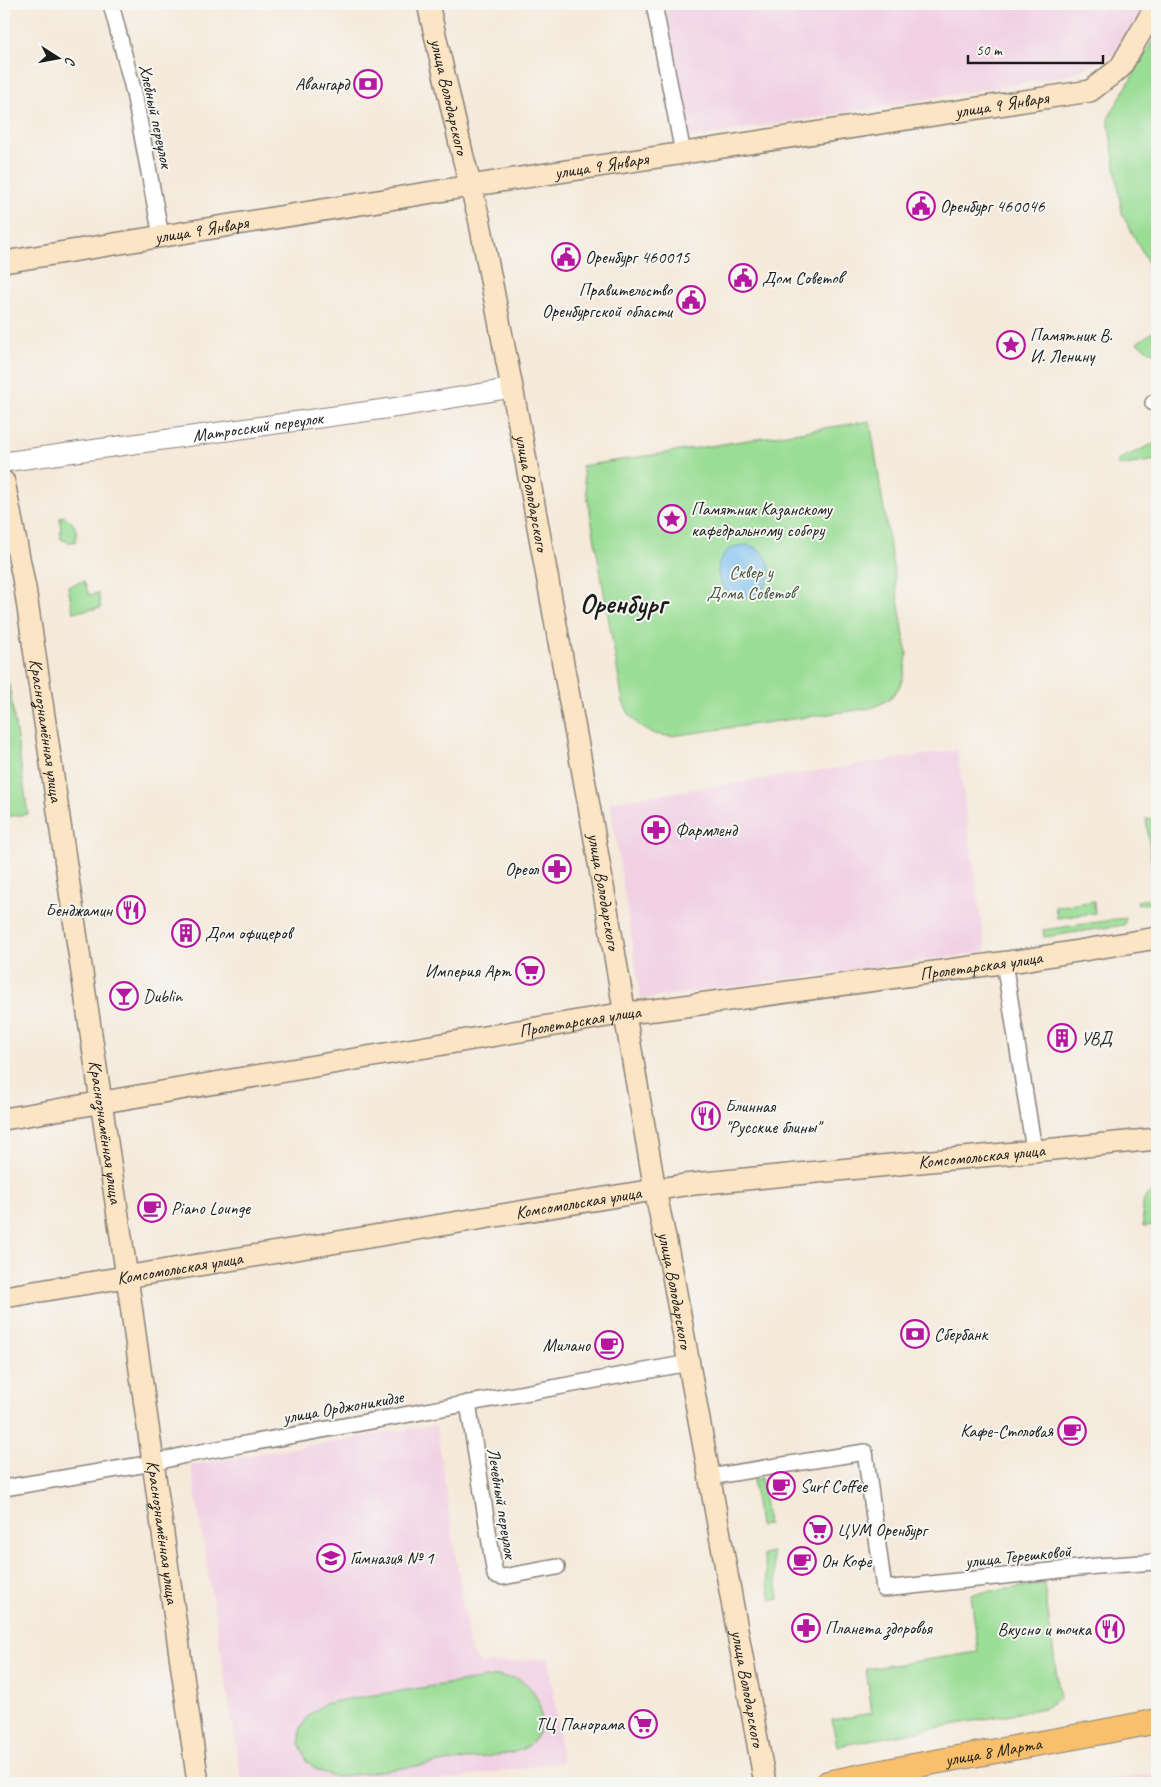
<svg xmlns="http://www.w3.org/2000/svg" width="1161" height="1787" font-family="Caveat,sans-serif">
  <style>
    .built { fill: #f1d0e3 }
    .green { fill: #9add94; stroke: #5b7c58 }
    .water { fill: #78bef0; stroke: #4a6d86 }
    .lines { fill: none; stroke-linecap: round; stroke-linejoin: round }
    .minor-casing { stroke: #88827b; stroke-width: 18 }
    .tertiary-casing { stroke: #88827b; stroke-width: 21 }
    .secondary-casing { stroke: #88827b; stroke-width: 24 }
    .primary-casing { stroke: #88827b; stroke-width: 26 }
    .minor { stroke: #fff; stroke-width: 15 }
    .tertiary { stroke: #fff; stroke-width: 19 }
    .secondary { stroke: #fce5c4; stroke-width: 21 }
    .primary { stroke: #f8bf6c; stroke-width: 24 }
    .labels { text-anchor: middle; stroke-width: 4; stroke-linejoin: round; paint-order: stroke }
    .poi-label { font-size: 18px; fill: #1c1c1c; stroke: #f6f6f2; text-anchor: start }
    .street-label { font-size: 18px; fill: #1c1c1c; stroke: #f6f6f2 }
    .park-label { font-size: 18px; fill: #425640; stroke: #f6f6f2 }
    .town-label { font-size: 28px; font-weight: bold; fill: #1c1c1c; stroke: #f6f6f2 }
  </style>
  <rect width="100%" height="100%" fill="#f6f6f2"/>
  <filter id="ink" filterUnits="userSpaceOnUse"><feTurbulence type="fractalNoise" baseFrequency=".02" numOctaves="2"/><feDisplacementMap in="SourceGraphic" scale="10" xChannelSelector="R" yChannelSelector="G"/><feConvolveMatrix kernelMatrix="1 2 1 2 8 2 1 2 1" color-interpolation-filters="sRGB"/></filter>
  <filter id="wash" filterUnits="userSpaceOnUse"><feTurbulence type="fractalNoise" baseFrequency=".0096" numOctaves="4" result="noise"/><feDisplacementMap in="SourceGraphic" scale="20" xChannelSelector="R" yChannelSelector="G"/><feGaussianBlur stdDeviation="1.12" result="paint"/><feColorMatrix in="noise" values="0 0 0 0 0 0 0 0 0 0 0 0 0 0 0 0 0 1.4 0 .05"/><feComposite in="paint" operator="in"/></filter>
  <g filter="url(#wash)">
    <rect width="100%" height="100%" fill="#f5e9da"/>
    <!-- built -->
    <g class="built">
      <polygon points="665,4 1144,4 1119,52 1071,75 690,138"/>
      <polygon points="957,750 986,952 641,999 610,802"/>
      <polygon points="436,1425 470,1650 481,1665 549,1658 562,1762 423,1783 242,1783 191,1465"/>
      <polygon points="1157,1773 1157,1783 1099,1783"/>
    </g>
    <!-- green -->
    <g class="green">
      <polygon points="1157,33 1157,279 1122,214 1108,119"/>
      <polygon points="1157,329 1157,353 1155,354 1137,343"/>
      <path d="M 870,421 L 907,655 C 904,683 899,698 871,708 L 671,736 C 646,736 633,724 623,702 L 582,466 Z"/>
      <polygon points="1157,442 1157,460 1118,466 1118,460"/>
      <path d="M 64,516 C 74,522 79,530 75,542 L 68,542 L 61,539 L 60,517 Z"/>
      <polygon points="84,581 89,595 98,593 101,608 73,612 68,586"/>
      <polygon points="4,684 9,684 28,814 4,817"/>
      <polygon points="1157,818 1157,902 1138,905 1137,901 1156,898 1146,819"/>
      <polygon points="1094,901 1095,913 1057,918 1055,907"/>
      <polygon points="1126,918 1124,925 1044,937 1043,930"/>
      <path d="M 1154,1190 L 1157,1190 L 1157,1225 L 1143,1226 C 1143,1212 1139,1197 1154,1190 Z"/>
      <polygon points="761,1478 768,1525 759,1526 753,1480"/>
      <polygon points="772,1552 779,1599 771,1600 763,1554"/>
      <polygon points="1044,1584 1060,1699 1045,1708 837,1746 832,1720 872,1713 866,1669 978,1652 971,1594"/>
      <path d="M 499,1676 C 505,1677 513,1677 518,1679 C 542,1689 550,1728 529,1745 C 525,1749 517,1751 512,1753 L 336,1777 L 317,1770 L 307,1761 L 300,1745 L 300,1729 L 309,1715 L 324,1704 L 342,1700 Z"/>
    </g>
    <!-- water -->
    <circle class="water" cx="744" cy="571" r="26"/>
  </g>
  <g filter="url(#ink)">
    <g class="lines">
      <defs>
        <g id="minor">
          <polyline points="111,4 134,93 161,236"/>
          <polyline points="654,4 683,153"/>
          <polyline points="1153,403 1157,401"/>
          <polyline points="1004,962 1034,1150"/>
          <polyline points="468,1403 495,1575 503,1577 557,1567"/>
          <polyline points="709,1477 865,1452 884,1589 1097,1566 1157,1562"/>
          <polyline points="4,1488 153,1463 185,1455 689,1363"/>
        </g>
        <g id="tertiary">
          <path id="s1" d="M 4,462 L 406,406 L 512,388"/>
        </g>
        <g id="secondary">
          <path id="s2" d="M 428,4 L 463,157 L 479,218 L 522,439 L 593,828 L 655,1190 L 672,1271 L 765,1783"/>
          <path id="s3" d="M 4,262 L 507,180 L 1090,91 L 1120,68 L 1157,4"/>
          <path id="s4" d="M 4,482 L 25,588 L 36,662 L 127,1277 L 198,1783"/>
          <path id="s5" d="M 4,1119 L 625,1013 L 655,1010 L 1023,960 L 1157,938"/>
          <path id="s6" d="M 4,1297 L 684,1185 L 1157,1139"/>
        </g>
        <g id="primary">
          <path id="s7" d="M 828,1783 C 937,1759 1048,1744 1157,1721"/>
        </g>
      </defs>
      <!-- minor casing -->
      <use href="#minor" class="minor-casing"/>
      <!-- tertiary casing -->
      <use href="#tertiary" class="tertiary-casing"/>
      <!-- secondary casing -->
      <use href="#secondary" class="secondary-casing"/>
      <!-- primary casing -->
      <use href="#primary" class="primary-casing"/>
      <!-- minor -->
      <use href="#minor" class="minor"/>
      <!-- tertiary -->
      <use href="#tertiary" class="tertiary"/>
      <!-- secondary -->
      <use href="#secondary" class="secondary"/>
      <!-- primary -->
      <use href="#primary" class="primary"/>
    </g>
  </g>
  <!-- icons -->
  <defs>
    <symbol id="bank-ring" viewBox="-11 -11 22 22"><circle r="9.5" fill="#f6f6f2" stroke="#b5179e" stroke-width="1.5"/><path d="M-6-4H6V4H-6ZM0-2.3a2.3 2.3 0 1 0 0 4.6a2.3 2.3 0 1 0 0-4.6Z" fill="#b5179e"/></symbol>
    <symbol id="civic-ring" viewBox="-11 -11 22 22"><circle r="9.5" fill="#f6f6f2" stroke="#b5179e" stroke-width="1.5"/><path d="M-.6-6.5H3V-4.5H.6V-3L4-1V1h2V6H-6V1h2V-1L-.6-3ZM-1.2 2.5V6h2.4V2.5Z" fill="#b5179e"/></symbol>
    <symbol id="sight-ring" viewBox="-11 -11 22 22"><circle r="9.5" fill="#f6f6f2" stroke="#b5179e" stroke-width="1.5"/><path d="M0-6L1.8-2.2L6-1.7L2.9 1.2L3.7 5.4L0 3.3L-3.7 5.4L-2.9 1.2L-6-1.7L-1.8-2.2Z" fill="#b5179e"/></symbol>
    <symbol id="pharmacy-ring" viewBox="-11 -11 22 22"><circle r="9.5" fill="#f6f6f2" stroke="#b5179e" stroke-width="1.5"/><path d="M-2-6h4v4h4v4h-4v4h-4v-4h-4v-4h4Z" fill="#b5179e"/></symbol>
    <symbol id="restaurant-ring" viewBox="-11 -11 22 22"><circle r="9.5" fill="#f6f6f2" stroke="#b5179e" stroke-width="1.5"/><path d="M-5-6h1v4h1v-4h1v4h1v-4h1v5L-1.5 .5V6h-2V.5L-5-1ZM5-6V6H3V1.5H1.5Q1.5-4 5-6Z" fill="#b5179e"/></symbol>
    <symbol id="building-ring" viewBox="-11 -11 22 22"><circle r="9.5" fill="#f6f6f2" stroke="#b5179e" stroke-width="1.5"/><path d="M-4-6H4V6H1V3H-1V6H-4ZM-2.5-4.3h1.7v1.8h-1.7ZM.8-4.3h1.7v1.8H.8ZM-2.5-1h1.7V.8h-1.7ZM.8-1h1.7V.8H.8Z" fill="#b5179e"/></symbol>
    <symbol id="supermarket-ring" viewBox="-11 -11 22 22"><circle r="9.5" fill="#f6f6f2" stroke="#b5179e" stroke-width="1.5"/><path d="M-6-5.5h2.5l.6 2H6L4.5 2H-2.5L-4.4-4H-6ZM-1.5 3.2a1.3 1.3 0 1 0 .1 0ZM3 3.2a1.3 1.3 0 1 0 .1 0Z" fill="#b5179e"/></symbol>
    <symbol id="bar-ring" viewBox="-11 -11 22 22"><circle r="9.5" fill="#f6f6f2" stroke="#b5179e" stroke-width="1.5"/><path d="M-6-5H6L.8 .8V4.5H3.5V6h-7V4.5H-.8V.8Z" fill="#b5179e"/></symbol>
    <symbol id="cafe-ring" viewBox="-11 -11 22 22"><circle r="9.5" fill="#f6f6f2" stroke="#b5179e" stroke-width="1.5"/><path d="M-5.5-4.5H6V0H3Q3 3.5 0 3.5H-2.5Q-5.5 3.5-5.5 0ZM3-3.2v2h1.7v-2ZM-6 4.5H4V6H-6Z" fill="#b5179e"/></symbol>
    <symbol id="school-ring" viewBox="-11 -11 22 22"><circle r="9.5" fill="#f6f6f2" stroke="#b5179e" stroke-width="1.5"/><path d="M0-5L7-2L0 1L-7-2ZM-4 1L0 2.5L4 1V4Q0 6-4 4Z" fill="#b5179e"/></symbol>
  </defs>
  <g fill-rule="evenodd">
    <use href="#bank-ring" x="352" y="68" width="32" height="32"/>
    <use href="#civic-ring" x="905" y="190" width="32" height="32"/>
    <use href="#civic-ring" x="550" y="241" width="32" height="32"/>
    <use href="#civic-ring" x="727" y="262" width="32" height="32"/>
    <use href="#civic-ring" x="675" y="284" width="32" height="32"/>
    <use href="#sight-ring" x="995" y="329" width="32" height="32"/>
    <use href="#sight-ring" x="656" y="503" width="32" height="32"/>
    <use href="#pharmacy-ring" x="640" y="814" width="32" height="32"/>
    <use href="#pharmacy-ring" x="541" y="853" width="32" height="32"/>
    <use href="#restaurant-ring" x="115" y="894" width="32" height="32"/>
    <use href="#building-ring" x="170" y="917" width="32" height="32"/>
    <use href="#supermarket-ring" x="514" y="955" width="32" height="32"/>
    <use href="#bar-ring" x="108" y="980" width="32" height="32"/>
    <use href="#building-ring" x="1046" y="1022" width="32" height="32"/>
    <use href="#restaurant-ring" x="690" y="1100" width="32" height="32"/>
    <use href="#cafe-ring" x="136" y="1192" width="32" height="32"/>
    <use href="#bank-ring" x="899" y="1318" width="32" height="32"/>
    <use href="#cafe-ring" x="593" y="1329" width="32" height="32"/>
    <use href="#cafe-ring" x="1056" y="1415" width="32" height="32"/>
    <use href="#cafe-ring" x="765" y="1470" width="32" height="32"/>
    <use href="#supermarket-ring" x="802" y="1514" width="32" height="32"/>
    <use href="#school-ring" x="315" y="1542" width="32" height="32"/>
    <use href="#cafe-ring" x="786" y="1545" width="32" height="32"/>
    <use href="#pharmacy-ring" x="790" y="1612" width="32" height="32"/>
    <use href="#restaurant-ring" x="1094" y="1613" width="32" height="32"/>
    <use href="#supermarket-ring" x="627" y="1708" width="32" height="32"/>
  </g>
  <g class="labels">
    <!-- poi labels -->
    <g class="poi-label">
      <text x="349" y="90" text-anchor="end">Авангард</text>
      <text x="940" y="212">Оренбург 460046</text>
      <text x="585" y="263">Оренбург 460015</text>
      <text x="762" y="284">Дом Советов</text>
      <text x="672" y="296" text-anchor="end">Правительство<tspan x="672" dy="21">Оренбургской области</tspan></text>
      <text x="1030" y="341">Памятник В.<tspan x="1030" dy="21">И. Ленину</tspan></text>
      <text x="691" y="515">Памятник Казанскому<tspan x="691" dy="21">кафедральному собору</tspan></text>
      <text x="675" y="836">Фармленд</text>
      <text x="538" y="875" text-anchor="end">Ореол</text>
      <text x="112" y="916" text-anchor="end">Бенджамин</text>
      <text x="205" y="939">Дом офицеров</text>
      <text x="511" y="977" text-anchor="end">Империя Арт</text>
      <text x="143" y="1002">Dublin</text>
      <text x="1081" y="1044">УВД</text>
      <text x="725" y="1112">Блинная<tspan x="725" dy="21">"Русские блины"</tspan></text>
      <text x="171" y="1214">Piano Lounge</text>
      <text x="934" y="1340">Сбербанк</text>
      <text x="590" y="1351" text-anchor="end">Милано</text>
      <text x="1053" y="1437" text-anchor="end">Кафе-Столовая</text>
      <text x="800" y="1492">Surf Coffee</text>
      <text x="837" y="1536">ЦУМ Оренбург</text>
      <text x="350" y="1564">Гимназия № 1</text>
      <text x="821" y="1567">Он Кофе</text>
      <text x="825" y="1634">Планета здоровья</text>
      <text x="1091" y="1635" text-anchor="end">Вкусно и точка</text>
      <text x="624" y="1730" text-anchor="end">ТЦ Панорама</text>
    </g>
    <!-- street labels -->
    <g class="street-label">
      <text dy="6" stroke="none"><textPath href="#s2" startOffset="95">улица Володарского</textPath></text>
      <text dy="6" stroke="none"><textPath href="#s3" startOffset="1010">улица 9 Января</textPath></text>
      <text transform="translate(156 116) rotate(78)" y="6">Хлебный переулок</text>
      <text dy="6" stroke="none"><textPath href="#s3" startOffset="605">улица 9 Января</textPath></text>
      <text dy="6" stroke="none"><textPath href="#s3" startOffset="200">улица 9 Января</textPath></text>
      <text dy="6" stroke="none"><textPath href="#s1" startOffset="256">Матросский переулок</textPath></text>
      <text dy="6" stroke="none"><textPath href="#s2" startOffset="500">улица Володарского</textPath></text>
      <text dy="6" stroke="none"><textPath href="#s4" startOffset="252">Краснознамённая улица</textPath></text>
      <text dy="6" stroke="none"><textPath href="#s2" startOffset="905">улица Володарского</textPath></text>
      <text dy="6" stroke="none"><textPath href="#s5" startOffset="989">Пролетарская улица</textPath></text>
      <text dy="6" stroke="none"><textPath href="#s5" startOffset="584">Пролетарская улица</textPath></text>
      <text dy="6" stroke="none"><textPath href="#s4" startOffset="658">Краснознамённая улица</textPath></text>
      <text dy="6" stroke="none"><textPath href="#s6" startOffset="988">Комсомольская улица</textPath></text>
      <text dy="6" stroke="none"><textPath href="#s6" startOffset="582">Комсомольская улица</textPath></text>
      <text dy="6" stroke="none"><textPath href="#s6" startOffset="178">Комсомольская улица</textPath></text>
      <text dy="6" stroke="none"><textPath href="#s2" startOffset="1310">улица Володарского</textPath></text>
      <text transform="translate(343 1407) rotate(-10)" y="6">улица Орджоникидзе</text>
      <text transform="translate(502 1503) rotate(81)" y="6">Лечебный переулок</text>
      <text dy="6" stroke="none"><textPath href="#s4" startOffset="1062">Краснознамённая улица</textPath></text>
      <text transform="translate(1018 1556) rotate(-6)" y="6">улица Терешковой</text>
      <text dy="6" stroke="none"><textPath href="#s2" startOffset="1715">улица Володарского</textPath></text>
      <text dy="6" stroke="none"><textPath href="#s7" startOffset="168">улица 8 Марта</textPath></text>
    </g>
    <!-- park labels -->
    <g class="park-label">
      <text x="751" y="578">Сквер у<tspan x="751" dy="21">Дома Советов</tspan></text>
    </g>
    <!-- town labels -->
    <g class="town-label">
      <text x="623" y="613">Оренбург</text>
    </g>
  </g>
  <!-- margin -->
  <rect width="1161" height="1787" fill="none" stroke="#f6f6f2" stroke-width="20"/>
  <!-- north arrow -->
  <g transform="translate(58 58) rotate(101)" stroke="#f6f6f2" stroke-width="4" paint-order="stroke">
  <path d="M0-4L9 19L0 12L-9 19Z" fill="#1c1c1c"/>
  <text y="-8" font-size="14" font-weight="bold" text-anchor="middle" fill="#1c1c1c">С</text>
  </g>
  <!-- scale -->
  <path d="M968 55v8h135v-8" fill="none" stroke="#1c1c1c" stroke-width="2.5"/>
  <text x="976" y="55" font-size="15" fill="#1c1c1c" stroke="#f6f6f2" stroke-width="4" paint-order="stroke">50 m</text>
</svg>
